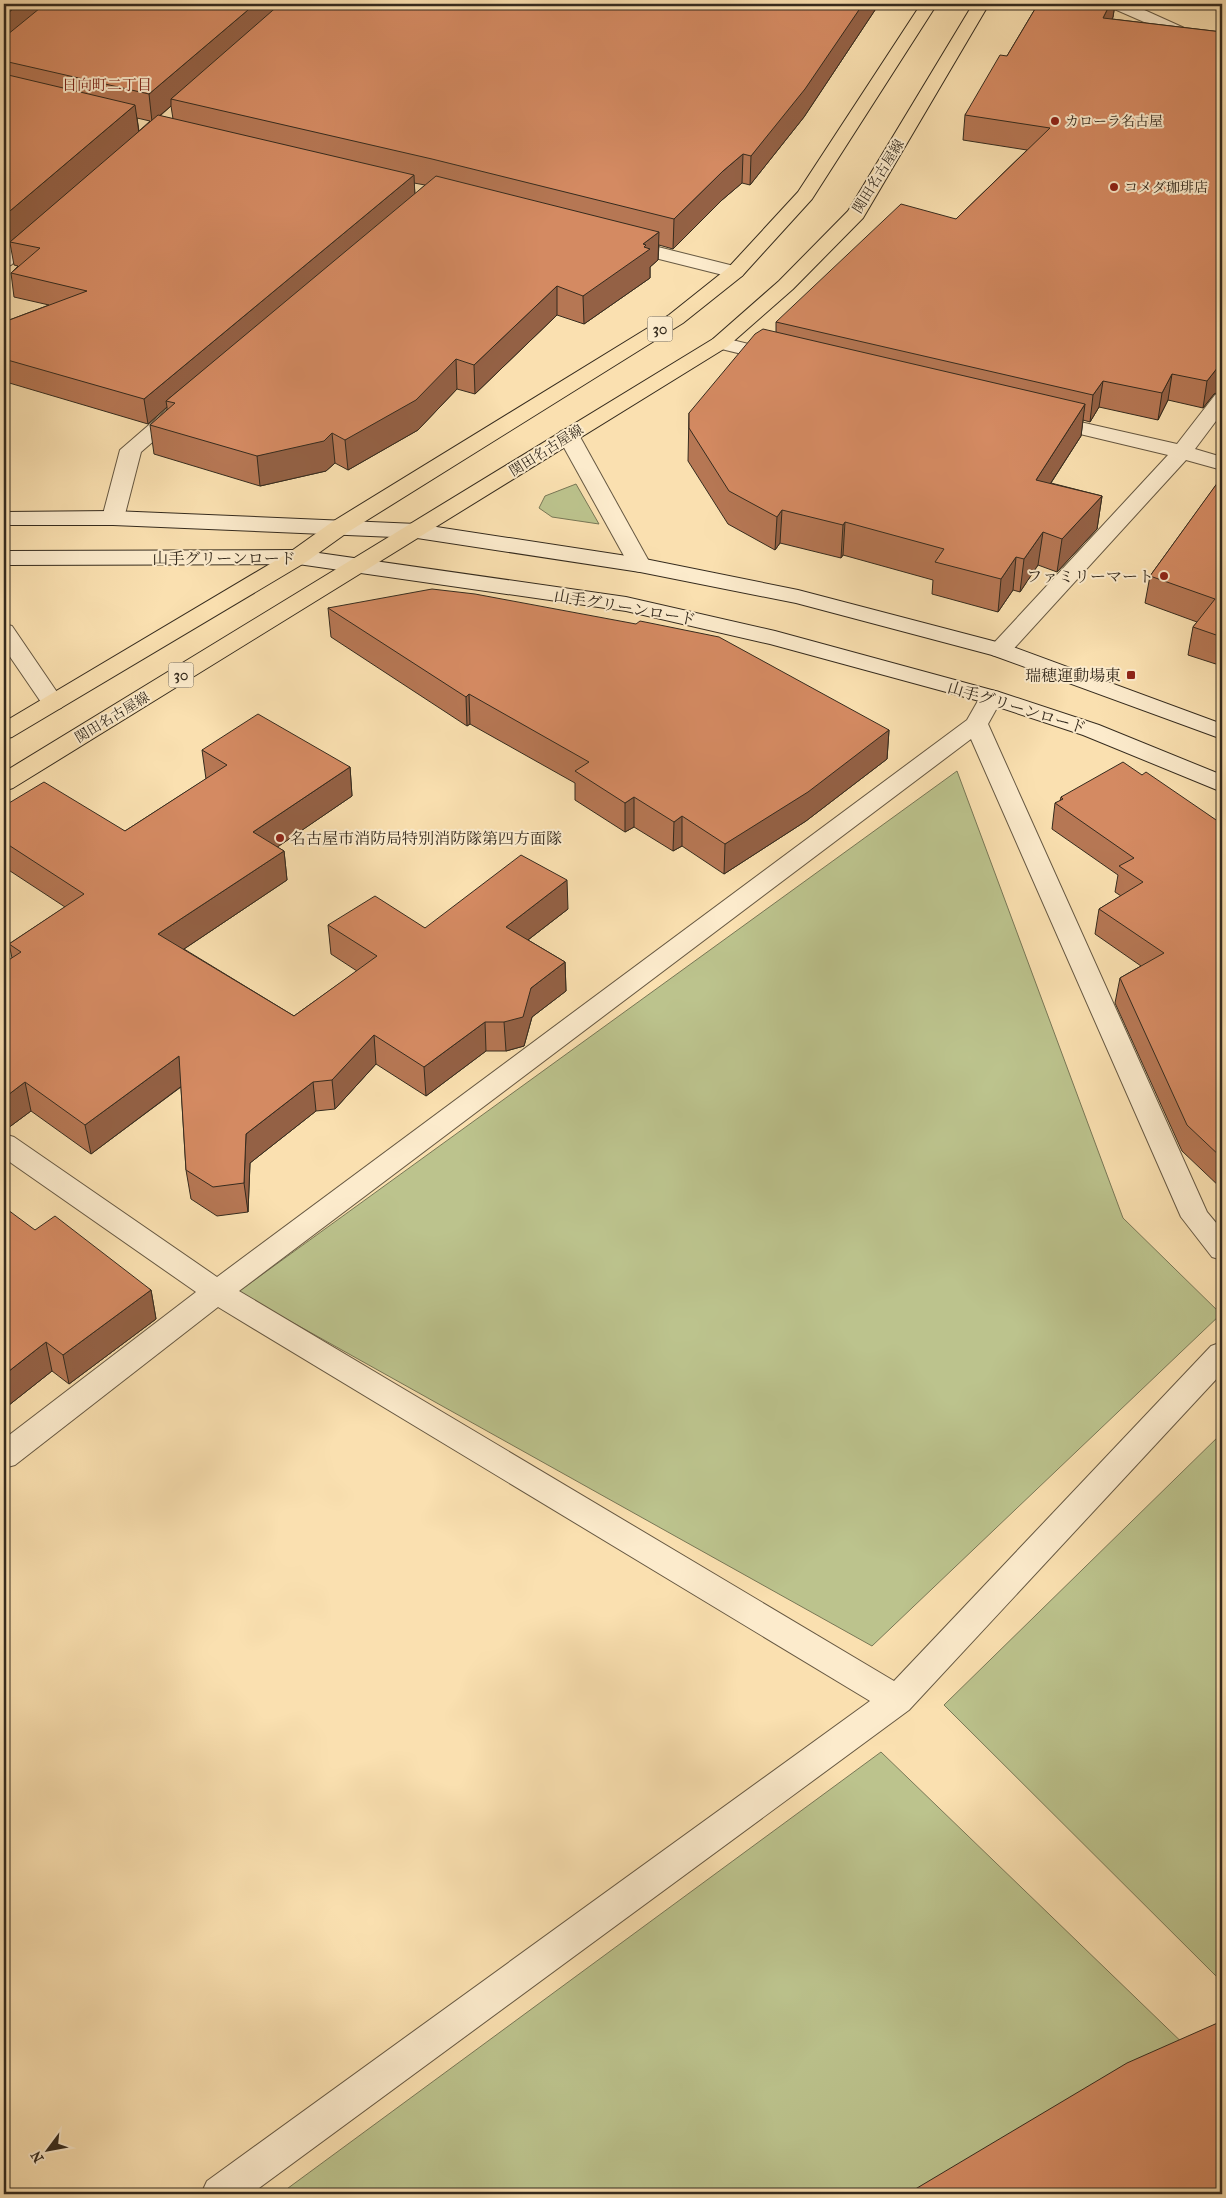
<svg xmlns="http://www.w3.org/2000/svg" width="1226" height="2198" font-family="'IM FELL French Canon','Noto Serif JP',serif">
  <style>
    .green { fill: #bcc38d; stroke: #787756 }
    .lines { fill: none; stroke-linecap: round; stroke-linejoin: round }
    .street-casing { stroke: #665842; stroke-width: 2 }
    .secondary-casing { stroke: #352b1e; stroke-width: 2 }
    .primary-casing { stroke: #352b1e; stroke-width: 2 }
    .street { fill: #fcebcc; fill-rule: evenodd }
    .secondary { fill: #fcebcc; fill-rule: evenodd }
    .primary { fill: #fae0b0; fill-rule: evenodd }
    .wall { fill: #b67754; stroke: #352b1e; fill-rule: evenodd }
    .shaded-wall { fill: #946145; stroke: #352b1e }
    .building { fill: #d48a62; stroke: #352b1e }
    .poi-dot { fill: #8f2418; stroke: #fcebcc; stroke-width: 2 }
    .labels { text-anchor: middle; stroke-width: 4; stroke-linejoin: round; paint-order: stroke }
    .far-poi-label { font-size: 14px; fill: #352b1e; stroke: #fcebcc; text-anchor: start }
    .far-street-label { font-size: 14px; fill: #352b1e; stroke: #fcebcc }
    .far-neighbourhood-label { font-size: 15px; fill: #7a1f14; stroke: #fcebcc }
    .shield { fill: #fcebcc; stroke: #716552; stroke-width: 1 }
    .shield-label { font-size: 15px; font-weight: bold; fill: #352b1e }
    .street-label { font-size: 16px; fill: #352b1e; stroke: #fcebcc }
    .poi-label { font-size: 16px; fill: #352b1e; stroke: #fcebcc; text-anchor: end }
  </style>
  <rect width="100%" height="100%" fill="#fae0b0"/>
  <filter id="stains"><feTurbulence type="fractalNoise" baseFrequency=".004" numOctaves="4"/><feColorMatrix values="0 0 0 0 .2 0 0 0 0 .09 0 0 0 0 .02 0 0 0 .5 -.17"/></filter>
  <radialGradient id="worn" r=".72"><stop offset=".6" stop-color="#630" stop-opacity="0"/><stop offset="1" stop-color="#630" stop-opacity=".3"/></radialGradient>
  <!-- green -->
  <g class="green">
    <polygon points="576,484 599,524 552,517 539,508 545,496"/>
    <polygon points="957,771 1123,1218 1221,1314 872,1646 238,1292"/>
    <polygon points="1222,1433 1222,1982 944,1705"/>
    <polygon points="881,1752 1222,2081 1214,2194 280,2194"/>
  </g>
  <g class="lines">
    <defs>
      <g id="street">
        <polygon points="1110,4 1131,4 1222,45 1222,56 1112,8"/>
        <polygon points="40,224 47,226 50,230 47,234 11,265 4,267 4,251 33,226"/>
        <polygon points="622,238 742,268 745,272 742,276 735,278 615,248 612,244 615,240"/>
        <polygon points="720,337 786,353 789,357 786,361 779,363 713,347 710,343 713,339"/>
        <polygon points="1222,393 1222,413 1195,449 1222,457 1222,470 1186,460 1008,655 1000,657 992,655 988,650 992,645 1168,455 1038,424 1035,420 1038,416 1045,414 1177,444 1215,395"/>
        <polygon points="179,403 186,405 189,409 186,413 141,452 124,518 121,523 113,525 105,523 102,518 120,450 172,405"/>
        <polygon points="568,429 575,431 579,435 651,565 648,570 640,572 632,570 629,565 557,435 561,431"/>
        <polygon points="4,624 12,626 61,698 65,703 61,708 53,710 45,708 4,648"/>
        <polygon points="991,690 999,692 1003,697 988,724 1207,1212 1222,1230 1222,1260 1212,1257 1181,1217 971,739 239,1291 894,1681 1211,1346 1222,1342 1222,1373 909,1710 251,2194 201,2194 207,2181 870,1701 218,1307 15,1465 4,1468 4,1439 196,1292 4,1158 4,1134 14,1137 217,1277 967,720 983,692"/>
      </g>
      <g id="secondary">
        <polygon points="113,511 417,524 640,558 798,590 1008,645 1222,724 1222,739 992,655 796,603 640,572 417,538 113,525 4,525 4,512"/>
        <polygon points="298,550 626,597 775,631 999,692 1099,725 1222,775 1222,792 1083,735 983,702 770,644 626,611 298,564 4,565 4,551"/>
      </g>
      <g id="primary">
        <polygon points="921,4 937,4 812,199 742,276 683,323 348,532 306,562 12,737 4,739 4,722 290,552 332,522 669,315 728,268 798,192"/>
        <polygon points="973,4 989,4 863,218 793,289 727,347 13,788 4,791 4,772 713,339 779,281 848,211"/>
      </g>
    </defs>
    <!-- street casing -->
    <use href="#street" class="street-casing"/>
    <!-- secondary casing -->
    <use href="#secondary" class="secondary-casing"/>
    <!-- primary casing -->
    <use href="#primary" class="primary-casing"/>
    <!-- street -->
    <use href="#street" class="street"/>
    <!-- secondary -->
    <use href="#secondary" class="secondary"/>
    <!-- primary -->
    <use href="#primary" class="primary"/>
  </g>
  <!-- wall -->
  <g class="wall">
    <path d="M 4,4 L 879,4 L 804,117 L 750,185 L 742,183 L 722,200 L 673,249 L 659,245 L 658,260 L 650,267 L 650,278 L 584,324 L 557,315 L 475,394 L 457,389 L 418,430 L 348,470 L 335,463 L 326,471 L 260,486 L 154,454 L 150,425 L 167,410 L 167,407 L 148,424 L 6,382 L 4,390 L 4,322 L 49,305 L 14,297 L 11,273 L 18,266 L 14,265 L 10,243 L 4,249 ZM 171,106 L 173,119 L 160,116 ZM 137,118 L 150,121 L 139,131 ZM 414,183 L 425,185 L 415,194 Z"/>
    <polygon points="1038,4 1115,4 1113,17 1112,19 1222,32 1222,392 1221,391 1214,394 1203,408 1168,400 1158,420 1099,407 1090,422 1083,420 1081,436 1051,483 1102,496 1097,529 1057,572 1038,565 1020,592 1013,590 998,612 932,594 933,580 843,555 841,558 780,543 775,550 728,524 688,461 689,413 776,332 776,322 956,219 1027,150 963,140 965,115 1007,56"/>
    <polygon points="1222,477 1222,666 1188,655 1193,627 1197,622 1145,603 1150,576"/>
    <polygon points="328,608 889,730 887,759 806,821 724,874 682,846 673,851 634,827 625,832 575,800 575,783 470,724 467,726 331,637"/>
    <polygon points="202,750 350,767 352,796 277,847 284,851 287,880 184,949 294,1016 357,971 331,954 328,925 425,928 568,909 528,940 565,962 566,991 532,1017 524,1046 506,1051 486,1051 426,1096 376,1064 335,1109 316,1111 250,1163 248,1212 217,1216 191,1199 186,1170 181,1087 91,1154 31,1111 4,1131 12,958 9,944 65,907 4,867 4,806 125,831 206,779"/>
    <polygon points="1142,775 1222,824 1222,1189 1182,1151 1115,1003 1120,978 1141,966 1095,934 1099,909 1121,896 1115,892 1118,875 1052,829 1055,803 1060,801 1061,797"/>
    <polygon points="35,1230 151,1290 156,1319 69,1384 52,1371 4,1409"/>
  </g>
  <!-- shaded-wall -->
  <g class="shaded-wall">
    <polygon points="19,4 58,4 4,47 4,16"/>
    <polygon points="255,4 289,4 171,99 171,106 152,122 149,94"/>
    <polygon points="863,4 879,4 804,117 750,185 751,156"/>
    <polygon points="1110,4 1115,4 1113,17 1100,42 1103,18"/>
    <polygon points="135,105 139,133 10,242 10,243 4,249 4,216"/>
    <polygon points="743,154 742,183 722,200 673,249 674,219 723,171"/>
    <polygon points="414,175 415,198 166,401 167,407 148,424 144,399"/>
    <polygon points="659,232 658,260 650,267 650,278 584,324 583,296 643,244"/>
    <polygon points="557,286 557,315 475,394 474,365"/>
    <polygon points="456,359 457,389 418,430 348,470 345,440"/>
    <polygon points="1222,366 1222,387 1221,391 1214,394 1203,408 1207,381 1218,367"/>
    <polygon points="4,372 6,382 4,390"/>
    <polygon points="1172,374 1168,400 1158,420 1162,393"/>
    <polygon points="1103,381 1099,407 1090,422 1093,395"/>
    <polygon points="1085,404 1081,436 1032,512 1036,480"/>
    <polygon points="332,433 335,463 326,471 260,486 257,456"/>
    <polygon points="1102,496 1097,529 1057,572 1062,539"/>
    <polygon points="782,510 780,543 775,550 777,517"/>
    <polygon points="845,522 843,555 841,558 843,525"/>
    <polygon points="1043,532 1038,565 1020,592 1024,559"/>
    <polygon points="1016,557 1013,590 998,612 1001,579"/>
    <polygon points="469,694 470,724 467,726 466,697"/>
    <polygon points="889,730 887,759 806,821 724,874 725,844"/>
    <polygon points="350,767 352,796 257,861 253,832"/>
    <polygon points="634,797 634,827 625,832 625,803"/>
    <polygon points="682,816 682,846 673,851 674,822"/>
    <polygon points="284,851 287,880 163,963 158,934"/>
    <polygon points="567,880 568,909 507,956 506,927"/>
    <polygon points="565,962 566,991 532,1017 524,1046 506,1051 504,1022 531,988"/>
    <polygon points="485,1022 486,1051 426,1096 424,1067"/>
    <polygon points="374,1035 376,1064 335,1109 332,1080"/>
    <polygon points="179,1056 183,1085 91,1154 85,1125"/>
    <polygon points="25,1082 31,1111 4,1131 4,1098"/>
    <polygon points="313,1082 316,1111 250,1163 248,1212 244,1183 246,1134"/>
    <polygon points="151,1290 156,1319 69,1384 63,1355"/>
    <polygon points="46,1342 52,1371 4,1409 4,1375"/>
  </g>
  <!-- building -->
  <g class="building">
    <polygon points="4,4 19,4 4,16"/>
    <polygon points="45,4 255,4 149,94 4,61 4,35 7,35"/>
    <polygon points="280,4 863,4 805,89 751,156 743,154 723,171 674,219 432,159 171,99"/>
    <polygon points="1038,4 1110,4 1103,18 1222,32 1222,366 1218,367 1207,381 1172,374 1162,393 1103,381 1093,395 776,322 901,204 956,219 1050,128 965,115 1000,55 1007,56"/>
    <polygon points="4,74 135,105 4,216"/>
    <polygon points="158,115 414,175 144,399 4,359 4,322 87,291 11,273 40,248 10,242"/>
    <polygon points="436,176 659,232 643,244 646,245 644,247 650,249 583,296 557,286 474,365 456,359 416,400 345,440 332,433 324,441 257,456 150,425 175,403 166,401"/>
    <polygon points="763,329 1085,404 1036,480 1102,496 1062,539 1043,532 1024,559 1016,557 1001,579 935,562 944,549 845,522 843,525 782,510 777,517 729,491 689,428 689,413 755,334"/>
    <polygon points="1222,477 1222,637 1193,627 1215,599 1150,576 1218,482"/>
    <polygon points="432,589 475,594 636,624 640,621 719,637 889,730 808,792 725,844 682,816 674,822 634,797 625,803 575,771 589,762 469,694 466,697 328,608"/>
    <polygon points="258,714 350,767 253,832 284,851 158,934 294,1016 377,956 328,925 375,896 425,928 521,855 567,880 506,927 565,962 531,988 523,1017 504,1022 485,1022 424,1067 374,1035 332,1080 313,1082 246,1134 244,1183 213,1187 186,1170 179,1056 85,1125 25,1082 4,1098 4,963 21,952 9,944 84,894 4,842 4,806 44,782 125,831 227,765 202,750"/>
    <polygon points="1123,762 1142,775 1146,772 1222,824 1222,1158 1187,1125 1120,978 1164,953 1099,909 1143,882 1119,866 1134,858 1055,803 1063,799 1061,797"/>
    <polygon points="4,1207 35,1230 55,1216 151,1290 63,1355 46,1342 4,1375"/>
    <polygon points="1222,2021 1222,2194 907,2194 1127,2063"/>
  </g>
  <!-- markers -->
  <g class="poi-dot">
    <circle cx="1055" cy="121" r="5"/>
    <circle cx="1114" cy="187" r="5"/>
    <circle cx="1164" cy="576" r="5"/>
    <rect x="1126" y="670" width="10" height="10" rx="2.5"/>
    <circle cx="280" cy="838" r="5"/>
  </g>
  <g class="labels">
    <!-- far-poi labels -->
    <g class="far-poi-label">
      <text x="1065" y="126">カローラ名古屋</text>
      <text x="1124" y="192">コメダ珈琲店</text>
    </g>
    <!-- far-street labels -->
    <g class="far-street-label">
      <text transform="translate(878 176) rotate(-58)" y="5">関田名古屋線</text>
      <text transform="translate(546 450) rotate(-32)" y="5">関田名古屋線</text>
      <text transform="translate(112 717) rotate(-31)" y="5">関田名古屋線</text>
    </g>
    <!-- far-neighbourhood labels -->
    <g class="far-neighbourhood-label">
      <text x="107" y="90">日向町二丁目</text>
    </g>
    <!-- shield labels -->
    <g class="shield">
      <rect x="647.5" y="316.5" width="25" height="25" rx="4"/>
      <rect x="168.5" y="662.5" width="25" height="25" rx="4"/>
    </g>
    <g class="shield-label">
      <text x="660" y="334">30</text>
      <text x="181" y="680">30</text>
    </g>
    <!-- street labels -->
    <g class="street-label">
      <text x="224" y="564">山手グリーンロード</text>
      <text transform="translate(625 607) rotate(10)" y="6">山手グリーンロード</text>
      <text transform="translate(1017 707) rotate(17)" y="6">山手グリーンロード</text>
    </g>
    <!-- poi labels -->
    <g class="poi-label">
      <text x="1154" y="582">ファミリーマート</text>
      <text x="1121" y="681">瑞穂運動場東</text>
      <text x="290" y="844" text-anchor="start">名古屋市消防局特別消防隊第四方面隊</text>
    </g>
  </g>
  <!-- margin -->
  <rect width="1226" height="2198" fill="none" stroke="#fae0b0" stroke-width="20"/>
  <rect x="5" y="5" width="1216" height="2188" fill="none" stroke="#352b1e" stroke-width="2.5"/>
  <rect x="10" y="10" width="1206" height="2178" fill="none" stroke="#352b1e"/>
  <!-- north arrow -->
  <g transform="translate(48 2150) rotate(238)" stroke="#fcebcc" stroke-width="4" paint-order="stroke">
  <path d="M0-4L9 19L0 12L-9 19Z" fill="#352b1e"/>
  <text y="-8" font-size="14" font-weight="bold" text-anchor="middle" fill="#352b1e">N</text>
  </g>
  <rect width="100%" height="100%" filter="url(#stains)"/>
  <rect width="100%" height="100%" fill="url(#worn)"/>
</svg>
